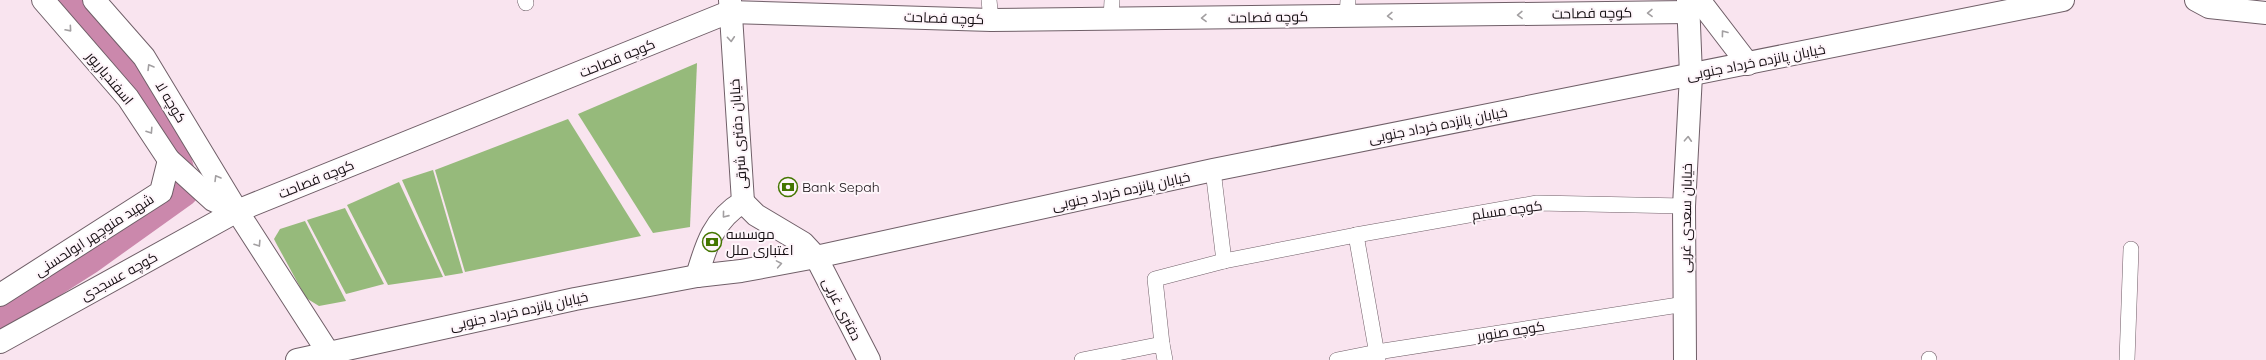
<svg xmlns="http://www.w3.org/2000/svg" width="2266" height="360" font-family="Quicksand,Cairo,sans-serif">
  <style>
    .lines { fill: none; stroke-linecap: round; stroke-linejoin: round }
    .canal { stroke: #cb88ac; stroke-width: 33 }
    .building { fill: #96ba7b }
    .service-casing { stroke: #705f68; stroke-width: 16 }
    .minor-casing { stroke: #705f68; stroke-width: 24 }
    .tertiary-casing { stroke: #705f68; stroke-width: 24 }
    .service { stroke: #fff; stroke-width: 15 }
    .minor { stroke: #fff; stroke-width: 22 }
    .tertiary { stroke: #fff; stroke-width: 22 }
    .oneway { stroke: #a29fa1 }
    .labels { text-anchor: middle; stroke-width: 4; stroke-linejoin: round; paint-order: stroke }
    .street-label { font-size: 14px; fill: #160f13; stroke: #fef5fa }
    .poi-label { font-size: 14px; fill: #160f13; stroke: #fef5fa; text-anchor: start }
  </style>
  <rect width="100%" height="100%" fill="#f9e4ef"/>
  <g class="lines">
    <!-- canal -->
    <polyline class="canal" points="0,314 88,258 183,190 166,126 125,64 66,0"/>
  </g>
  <!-- building -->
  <g class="building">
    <polygon points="697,63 690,227 653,233 578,114"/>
    <polygon points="568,119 641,236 465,272 435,170"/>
    <polygon points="433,170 463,273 445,276 402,180"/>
    <polygon points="399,182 443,277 388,285 347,205"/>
    <polygon points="345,208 384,284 346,294 307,220"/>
    <polygon points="305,221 346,301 319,306 306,298 276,243 274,239 280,229"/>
  </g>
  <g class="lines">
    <defs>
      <g id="service">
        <polyline points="525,0 526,3"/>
        <polyline points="989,0 991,20"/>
        <polyline points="1347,17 1348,0"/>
        <polyline points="1111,19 1112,0"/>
        <polyline points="1213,170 1224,261"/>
        <polyline points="1356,235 1537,203 1684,206"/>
        <polyline points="1162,344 1155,279 1224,261 1356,235 1378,360"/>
        <polyline points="1929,359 1929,360"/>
        <polyline points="1082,360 1162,344 1165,360"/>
        <polyline points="1337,360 1377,352 1685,304"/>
        <polyline points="2127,360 2131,249"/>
      </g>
      <g id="minor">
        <polyline points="43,0 128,98 169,160 213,200 237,211"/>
        <polyline points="94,0 144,57 237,211 333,360"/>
        <polyline points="2196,0 2209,7 2266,13"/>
        <polyline points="0,295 161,192 169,160"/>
        <polyline points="0,342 237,211 729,12 991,20 1689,12"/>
      </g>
      <g id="tertiary">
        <polyline points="1699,0 1748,64"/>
        <polyline points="743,202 756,215 803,243 816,257 869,360"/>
        <path d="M 697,276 C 706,245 714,219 743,202 L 730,0"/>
        <polyline points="297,360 575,299 697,276 741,271 816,257 1213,170 2063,0"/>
        <polyline points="1685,360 1684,206 1691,75 1688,0"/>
      </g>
    </defs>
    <!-- service casing -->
    <use href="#service" class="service-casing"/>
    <!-- minor casing -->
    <use href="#minor" class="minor-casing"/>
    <!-- tertiary casing -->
    <use href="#tertiary" class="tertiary-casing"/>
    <!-- service -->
    <use href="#service" class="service"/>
    <!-- minor -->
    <use href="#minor" class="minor"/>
    <!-- tertiary -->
    <use href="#tertiary" class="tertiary"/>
  </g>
  <!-- one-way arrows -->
  <defs><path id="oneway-chevron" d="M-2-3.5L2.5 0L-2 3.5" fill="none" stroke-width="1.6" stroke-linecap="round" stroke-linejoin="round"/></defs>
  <g class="oneway">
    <use href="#oneway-chevron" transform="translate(1650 13) rotate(179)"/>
    <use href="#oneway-chevron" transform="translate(1520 15) rotate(179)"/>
    <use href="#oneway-chevron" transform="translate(1390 16) rotate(179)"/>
    <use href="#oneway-chevron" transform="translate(1204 18) rotate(179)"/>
    <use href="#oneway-chevron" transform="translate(69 29) rotate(49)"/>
    <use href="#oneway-chevron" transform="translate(1724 33) rotate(-127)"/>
    <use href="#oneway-chevron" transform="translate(731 39) rotate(86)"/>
    <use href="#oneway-chevron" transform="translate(150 67) rotate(-121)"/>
    <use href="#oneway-chevron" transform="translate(150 131) rotate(57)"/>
    <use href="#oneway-chevron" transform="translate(1688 139) rotate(-87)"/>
    <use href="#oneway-chevron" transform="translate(217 178) rotate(-121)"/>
    <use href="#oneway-chevron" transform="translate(725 215) rotate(129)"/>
    <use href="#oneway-chevron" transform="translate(258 244) rotate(57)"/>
    <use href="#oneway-chevron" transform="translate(779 264) rotate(-10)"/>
  </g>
  <!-- icons -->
  <defs>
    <symbol id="bank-ring" viewBox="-11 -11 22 22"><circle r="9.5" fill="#fef5fa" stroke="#447600" stroke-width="1.5"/><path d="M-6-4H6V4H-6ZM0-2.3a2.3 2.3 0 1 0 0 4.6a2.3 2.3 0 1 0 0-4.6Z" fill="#447600"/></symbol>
  </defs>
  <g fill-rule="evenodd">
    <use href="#bank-ring" x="777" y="176" width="22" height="22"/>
    <use href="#bank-ring" x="701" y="231" width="22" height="22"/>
  </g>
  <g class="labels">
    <!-- street labels -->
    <g class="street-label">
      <text transform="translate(1592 13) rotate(-1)" y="5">کوچه فصاحت</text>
      <text transform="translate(1268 17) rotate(-1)" y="5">کوچه فصاحت</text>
      <text transform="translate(944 18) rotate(2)" y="5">کوچه فصاحت</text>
      <text transform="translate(617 58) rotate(-22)" y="5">کوچه فصاحت</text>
      <text transform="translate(1756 62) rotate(-11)" y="5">خیابان پانزده خرداد جنوبی</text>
      <text transform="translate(110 78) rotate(50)" y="5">اسفندیارپور</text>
      <text transform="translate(171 102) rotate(59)" y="5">کوچه لا</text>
      <text transform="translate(1438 125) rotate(-11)" y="5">خیابان پانزده خرداد جنوبی</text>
      <text transform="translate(738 134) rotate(-94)" y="5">خیابان دفتری شرقی</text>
      <text transform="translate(316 179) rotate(-22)" y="5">کوچه فصاحت</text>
      <text transform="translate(1121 191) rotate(-12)" y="5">خیابان پانزده خرداد جنوبی</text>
      <text transform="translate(1507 210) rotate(-8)" y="5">کوچه مسلم</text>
      <text transform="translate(1686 218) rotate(-89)" y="5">خیابان سعدی غربی</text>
      <text transform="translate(94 235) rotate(-33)" y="5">شهید منوچهر ابولحسنی</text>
      <text transform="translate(119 276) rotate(-29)" y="5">کوچه عسجدی</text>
      <text transform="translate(842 309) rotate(63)" y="5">دفتری غربی</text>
      <text transform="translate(519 311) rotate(-12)" y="5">خیابان پانزده خرداد جنوبی</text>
      <text transform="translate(1511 331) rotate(-9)" y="5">کوچه صنوبر</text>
    </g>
    <!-- poi labels -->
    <g class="poi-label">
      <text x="802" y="192">Bank Sepah</text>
      <text x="726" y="239">موسسه<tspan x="726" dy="16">اعتباری ملل</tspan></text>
    </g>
  </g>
</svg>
